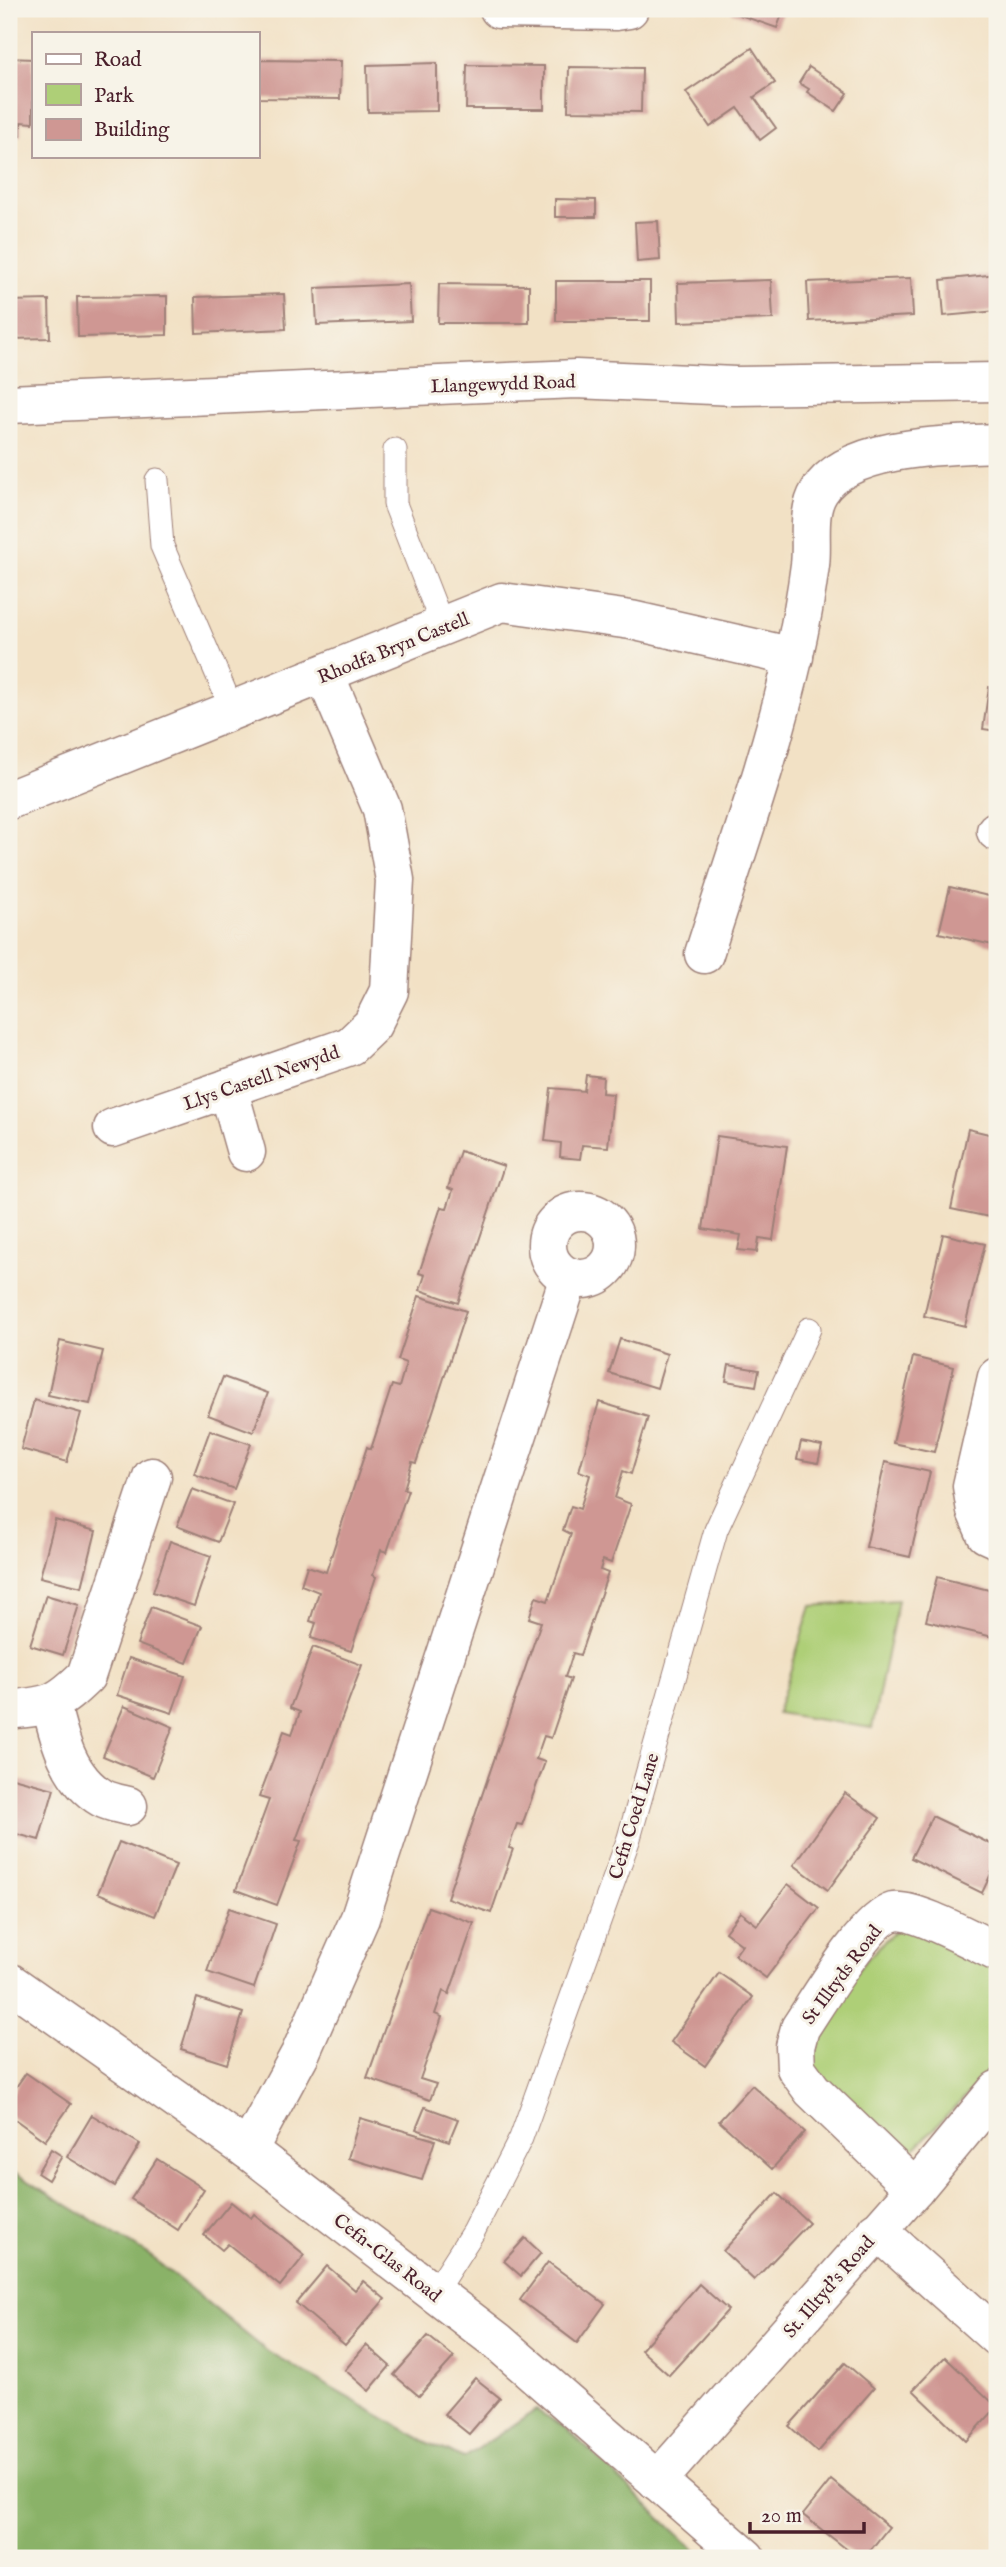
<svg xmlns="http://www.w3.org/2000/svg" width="1006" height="2567" font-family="'IM FELL English',serif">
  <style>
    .green { fill: #aecf77; stroke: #7c7751; stroke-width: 2 }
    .forest { fill: #8ab268; stroke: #6a684a; stroke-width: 2 }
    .building { fill: #cf9793 }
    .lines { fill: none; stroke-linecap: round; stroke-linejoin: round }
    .service-casing { stroke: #9e8078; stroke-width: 25 }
    .minor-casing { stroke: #9e8078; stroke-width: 41 }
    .tertiary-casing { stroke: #9e8078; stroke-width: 41 }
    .service { stroke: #fff; stroke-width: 23 }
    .minor { stroke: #fff; stroke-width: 38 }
    .tertiary { stroke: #fff; stroke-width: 38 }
    .labels { text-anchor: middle; stroke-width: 6; stroke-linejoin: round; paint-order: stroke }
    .street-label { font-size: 19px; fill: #4a1f2b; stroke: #f7f3e8 }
  </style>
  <rect width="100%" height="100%" fill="#f7f3e8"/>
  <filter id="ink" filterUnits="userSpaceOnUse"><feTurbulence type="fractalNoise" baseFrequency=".0143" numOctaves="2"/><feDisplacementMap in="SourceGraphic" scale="14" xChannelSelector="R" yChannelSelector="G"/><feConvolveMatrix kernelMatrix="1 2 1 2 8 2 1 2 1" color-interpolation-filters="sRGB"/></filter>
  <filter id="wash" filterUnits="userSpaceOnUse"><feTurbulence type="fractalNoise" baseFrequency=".00686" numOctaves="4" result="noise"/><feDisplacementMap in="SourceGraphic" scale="28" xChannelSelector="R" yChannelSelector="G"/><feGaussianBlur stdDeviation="1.57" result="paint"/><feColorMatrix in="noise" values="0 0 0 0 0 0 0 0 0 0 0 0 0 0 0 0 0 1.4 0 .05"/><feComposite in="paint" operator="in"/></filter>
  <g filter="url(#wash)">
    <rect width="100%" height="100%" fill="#f2e1c5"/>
    <!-- green -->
    <g class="green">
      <polygon points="898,1600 872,1728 777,1713 811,1606"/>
      <polygon points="910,1928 997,1966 997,2053 981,2081 912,2151 901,2150 813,2070 810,2038 850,1977 895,1930"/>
    </g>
    <!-- forest -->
    <polygon class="forest" points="9,2169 149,2255 268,2352 430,2444 464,2458 536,2410 565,2427 703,2558 9,2558"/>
    <g id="blocks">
      <!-- building -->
      <g class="building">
        <polygon points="732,9 784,9 777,28 731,12"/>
        <polygon points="752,48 775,83 754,97 776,128 760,140 738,108 710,127 686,92"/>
        <polygon points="9,58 33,59 33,123 21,122 21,136 9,135"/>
        <polygon points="257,60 341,61 340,99 257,98"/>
        <polygon points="437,63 437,111 368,112 367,65"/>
        <polygon points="467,65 544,66 544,109 466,109"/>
        <polygon points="569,67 642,68 641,112 568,111"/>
        <polygon points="809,67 848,93 836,111 807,92 809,89 799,83"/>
        <polygon points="555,199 596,200 596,217 555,217"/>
        <polygon points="658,221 660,260 637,262 635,222"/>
        <polygon points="997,274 997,311 944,316 941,280"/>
        <polygon points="911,278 913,316 809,321 807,282"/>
        <polygon points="771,280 773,319 679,322 678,283"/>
        <rect x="556" y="281" width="94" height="40"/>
        <polygon points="409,284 411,321 317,325 315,288"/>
        <polygon points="439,284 529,285 529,323 438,323"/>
        <polygon points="284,294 286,329 196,333 195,297"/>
        <polygon points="167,296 167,335 78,337 77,297"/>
        <polygon points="49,300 50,338 9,339 9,301"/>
        <polygon points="989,687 997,688 997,731 983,729"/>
        <polygon points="950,887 997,898 997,946 939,933"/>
        <polygon points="586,1075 603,1077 602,1093 613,1094 608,1147 582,1145 580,1159 560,1157 561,1143 545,1141 551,1088 584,1091"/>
        <polygon points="968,1129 997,1136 997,1201 994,1218 951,1209"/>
        <polygon points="717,1136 787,1146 773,1240 759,1238 757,1252 738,1250 741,1235 703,1229"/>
        <polygon points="460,1151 504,1166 458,1303 420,1290 425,1275 419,1273 441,1207 447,1208 453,1190 448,1188"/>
        <polygon points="943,1234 985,1244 965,1326 924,1316"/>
        <polygon points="419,1296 466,1311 416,1463 412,1462 404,1489 408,1490 387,1552 381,1550 373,1575 376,1577 351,1651 311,1638 316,1623 310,1621 319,1592 301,1585 307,1566 326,1572 367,1447 371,1449 392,1385 399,1387 406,1363 398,1360"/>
        <polygon points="620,1339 667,1354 657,1388 609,1373"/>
        <polygon points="60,1341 103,1351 90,1404 48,1395"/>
        <polygon points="913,1357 954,1367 934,1452 893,1443"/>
        <polygon points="729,1365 759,1370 756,1386 726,1381"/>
        <polygon points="223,1377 268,1393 253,1432 208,1415"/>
        <polygon points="34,1400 81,1413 67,1462 21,1449"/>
        <polygon points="599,1402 648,1417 631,1474 623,1471 615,1498 631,1504 611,1563 603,1560 600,1570 608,1573 580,1655 573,1653 569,1666 565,1677 571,1679 551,1738 544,1736 536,1759 545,1762 522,1825 517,1824 512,1838 509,1848 513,1849 491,1913 447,1898 541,1622 529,1618 536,1597 548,1601 571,1534 563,1530 571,1506 580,1509 590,1475 579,1471"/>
        <polygon points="210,1430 251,1444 234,1489 194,1474"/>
        <polygon points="801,1442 822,1446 818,1463 797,1459"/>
        <polygon points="885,1462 930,1472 910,1557 866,1547"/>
        <polygon points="192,1489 233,1504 218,1542 177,1526"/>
        <polygon points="55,1520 96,1531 82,1587 40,1577"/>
        <polygon points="170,1541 211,1556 194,1606 153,1592"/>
        <polygon points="937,1577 997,1592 997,1638 926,1621"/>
        <polygon points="46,1595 79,1605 63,1655 30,1645"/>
        <polygon points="151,1607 202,1626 187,1663 137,1644"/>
        <polygon points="313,1647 362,1665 296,1840 301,1841 277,1905 236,1890 269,1800 259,1797 284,1731 292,1734 300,1712 290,1708"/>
        <polygon points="129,1658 185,1676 172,1713 117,1695"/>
        <polygon points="124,1706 173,1727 153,1777 103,1756"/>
        <polygon points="9,1777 54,1789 39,1840 9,1832"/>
        <polygon points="845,1793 880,1818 828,1890 794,1865"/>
        <polygon points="932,1816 997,1847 997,1861 982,1893 911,1858"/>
        <polygon points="119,1842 176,1865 155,1916 98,1893"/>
        <polygon points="788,1884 819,1908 766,1978 735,1955 742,1945 725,1932 740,1912 757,1925"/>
        <polygon points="428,1907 474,1923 449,1994 443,1991 435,2014 442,2017 420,2079 436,2084 430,2100 367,2078"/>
        <polygon points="229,1908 276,1924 254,1988 207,1972"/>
        <polygon points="719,1973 753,1997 705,2066 671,2042"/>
        <polygon points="197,1998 243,2013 227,2064 181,2049"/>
        <polygon points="26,2073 71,2104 45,2141 9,2115 9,2097"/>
        <polygon points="752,2085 805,2132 772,2169 719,2121"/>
        <polygon points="425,2107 458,2119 449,2141 416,2129"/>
        <polygon points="92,2115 140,2144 115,2186 67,2157"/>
        <polygon points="360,2118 435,2140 422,2180 348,2158"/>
        <polygon points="51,2149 62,2156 48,2180 37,2173"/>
        <polygon points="157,2159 204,2189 178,2230 131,2199"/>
        <polygon points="777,2193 809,2223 754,2280 723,2251"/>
        <polygon points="231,2202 251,2218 254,2214 305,2255 280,2286 228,2244 222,2250 204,2235"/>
        <polygon points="525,2238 541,2253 521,2276 504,2261"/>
        <polygon points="548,2262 605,2304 577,2343 520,2300"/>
        <polygon points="327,2266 355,2290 363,2281 385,2299 345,2345 296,2303"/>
        <polygon points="699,2284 728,2310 669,2375 641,2350"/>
        <polygon points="428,2336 454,2357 419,2396 394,2375"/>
        <polygon points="366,2345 390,2366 369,2391 345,2370"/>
        <polygon points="945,2357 997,2407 966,2441 913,2390"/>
        <polygon points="845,2363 874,2388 818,2452 789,2426"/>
        <polygon points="475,2378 500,2398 469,2434 444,2414"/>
        <polygon points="831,2480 889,2527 864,2558 858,2558 803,2515"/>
      </g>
    </g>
  </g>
  <g filter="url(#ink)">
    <use href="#blocks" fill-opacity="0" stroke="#9e8078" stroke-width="2"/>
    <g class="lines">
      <defs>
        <g id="service">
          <polyline points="395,450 395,504 443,627"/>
          <polyline points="157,480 162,546 233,711"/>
          <polyline points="434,2293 473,2232 521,2138 629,1838 716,1530 809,1329"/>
        </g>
        <g id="minor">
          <polyline points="499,9 616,11 629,9"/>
          <polyline points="9,404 576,379 735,386 997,382"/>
          <polyline points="9,800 502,602 631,620 794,657"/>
          <polyline points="996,831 997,831"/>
          <path d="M 704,954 C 735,856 770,759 793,659 C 800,628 806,596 810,565 C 813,542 806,513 819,492 C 847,445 949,445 997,443"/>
          <polyline points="228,1088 246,1152"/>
          <polyline points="113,1128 350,1046 372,1025 389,991 395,880 382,809 325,675"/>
          <circle cx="581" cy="1245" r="34"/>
          <polyline points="997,1377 972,1486 976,1511 986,1534 997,1539"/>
          <path d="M 51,1705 C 59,1739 69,1779 102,1798 C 109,1802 120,1804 128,1806"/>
          <path d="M 9,1710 C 51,1705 55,1706 86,1676 L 152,1477"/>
          <polyline points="9,1982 248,2150 497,2341 746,2558"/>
          <polyline points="248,2150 300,2054 360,1918 569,1277"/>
          <path d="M 915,2189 L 812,2090 L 796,2068 L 795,2047 L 800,2028 C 817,2003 866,1919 893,1912 C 913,1907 977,1943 997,1952"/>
          <polyline points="876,2231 893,2244 997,2337"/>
        </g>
        <polyline id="tertiary" points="657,2481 915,2189 997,2090"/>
      </defs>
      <!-- service casing -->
      <use href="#service" class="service-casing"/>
      <!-- minor casing -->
      <use href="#minor" class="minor-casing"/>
      <!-- tertiary casing -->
      <use href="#tertiary" class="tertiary-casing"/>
      <!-- service -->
      <use href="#service" class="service"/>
      <!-- minor -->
      <use href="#minor" class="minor"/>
      <!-- tertiary -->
      <use href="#tertiary" class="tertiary"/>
    </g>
  </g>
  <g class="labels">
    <!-- street labels -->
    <g class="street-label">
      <text transform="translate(503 383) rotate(-2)" y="7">Llangewydd Road</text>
      <text transform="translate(393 647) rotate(-22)" y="7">Rhodfa Bryn Castell</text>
      <text transform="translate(261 1077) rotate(-19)" y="7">Llys Castell Newydd</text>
      <text transform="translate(633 1816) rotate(-73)" y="7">Cefn Coed Lane</text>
      <text transform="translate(841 1974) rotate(-53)" y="7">St Illtyds Road</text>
      <text transform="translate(388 2257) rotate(38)" y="7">Cefn-Glas Road</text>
      <text transform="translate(828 2286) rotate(-49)" y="7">St. Illtyd's Road</text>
    </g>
  </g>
  <!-- margin -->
  <rect width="1006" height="2567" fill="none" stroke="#f7f3e8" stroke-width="35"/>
  <!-- legend -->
  <rect x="32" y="32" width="228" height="126" fill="#f7f3e8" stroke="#b29e9c" stroke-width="2"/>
  <rect x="46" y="54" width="35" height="10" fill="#ffffff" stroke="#b29e9c" stroke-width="2"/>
  <text x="94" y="66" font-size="21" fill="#4a1f2b">Road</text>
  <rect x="46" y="84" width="35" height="21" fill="#aecf77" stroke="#b29e9c" stroke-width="2"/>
  <text x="94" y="102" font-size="21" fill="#4a1f2b">Park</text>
  <rect x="46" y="119" width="35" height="21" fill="#cf9793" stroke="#b29e9c" stroke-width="2"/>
  <text x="94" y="136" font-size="21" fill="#4a1f2b">Building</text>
  <!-- scale -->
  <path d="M750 2522v10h114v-10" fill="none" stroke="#4a1f2b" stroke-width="3.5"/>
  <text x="761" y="2522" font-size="21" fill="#4a1f2b" stroke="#f7f3e8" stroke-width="5" paint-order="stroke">20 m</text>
</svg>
